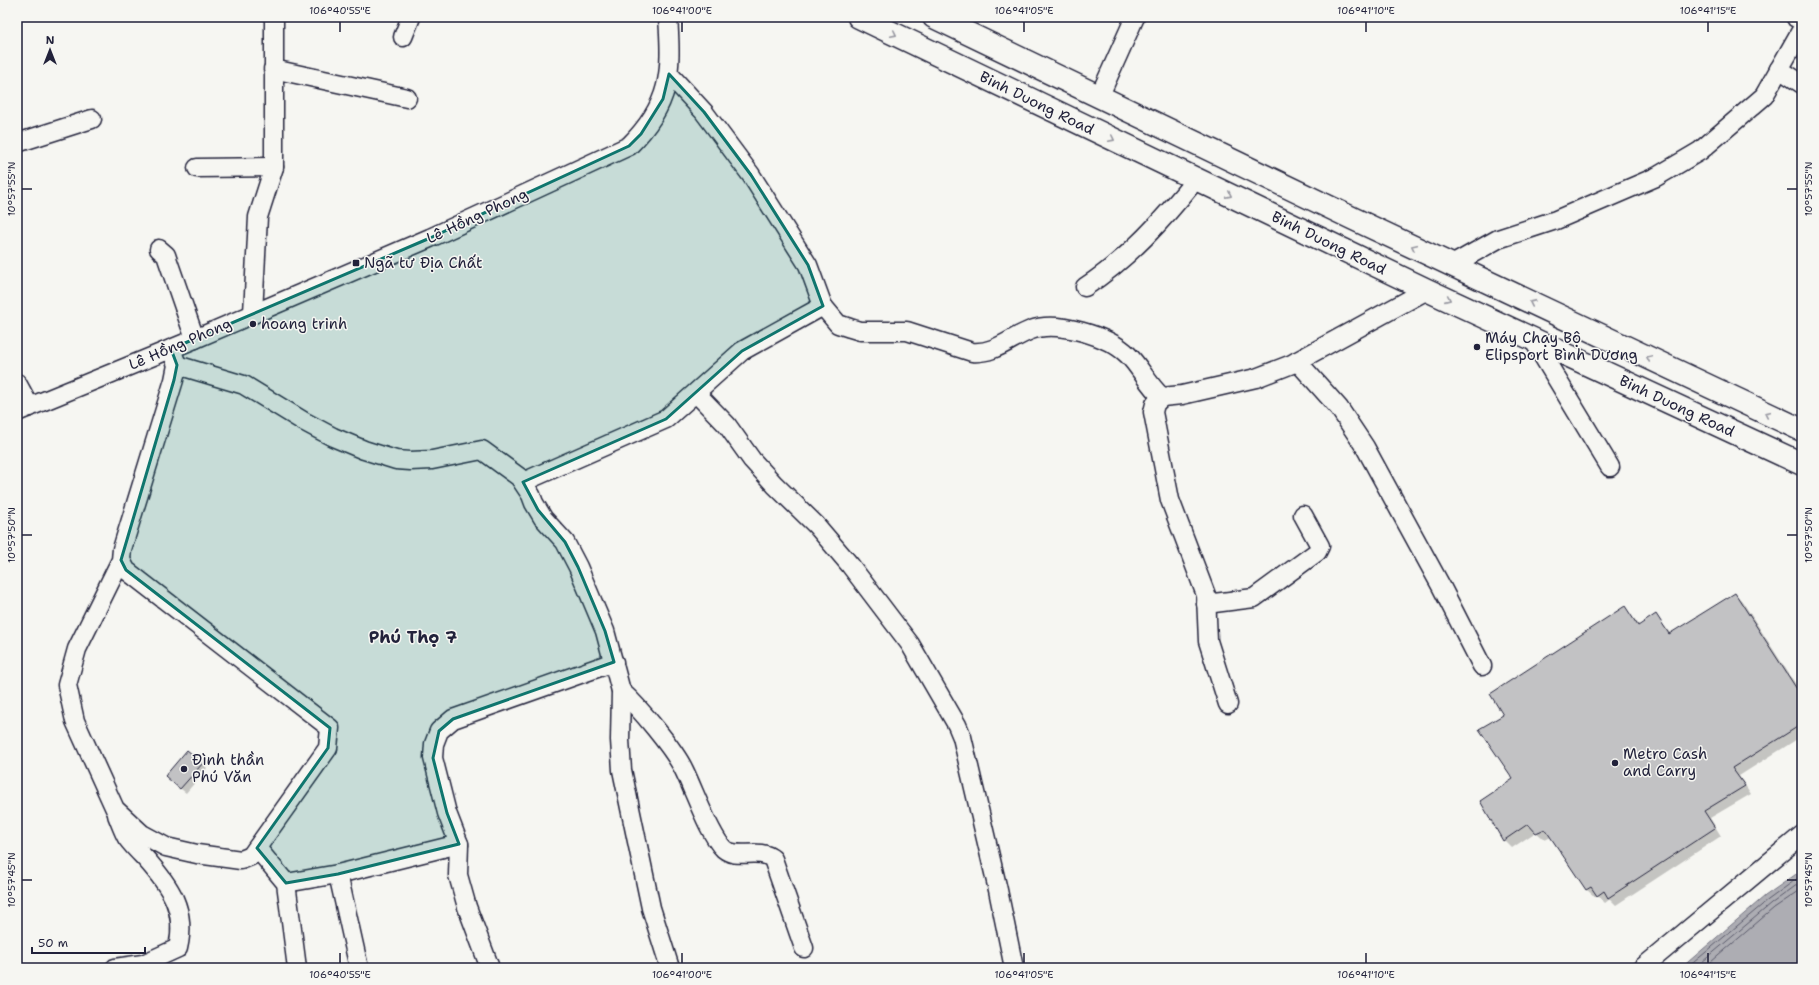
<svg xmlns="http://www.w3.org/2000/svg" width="1819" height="985" font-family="'Shantell Sans',sans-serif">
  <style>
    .water { fill: #adadb3; stroke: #757583 }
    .shadow { fill: #0003 }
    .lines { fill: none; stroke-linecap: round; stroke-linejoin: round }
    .shore { stroke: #5a5a6b; stroke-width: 1 }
    .building { fill: #c2c2c4; stroke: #22223b }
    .minor-casing { stroke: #22223b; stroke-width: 21 }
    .highway-casing { stroke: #22223b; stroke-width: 25 }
    .minor { stroke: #f6f6f2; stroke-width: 18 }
    .highway { stroke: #f6f6f2; stroke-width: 22 }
    .oneway { stroke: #9797a0 }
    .marked { fill: #0f766e; fill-opacity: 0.2; stroke: #0f766e; stroke-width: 3; stroke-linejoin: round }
    .ticks { fill: none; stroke: #22223b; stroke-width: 1.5 }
    .poi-dot { fill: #22223b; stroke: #f6f6f2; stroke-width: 1.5 }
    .labels { text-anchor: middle; stroke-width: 3; stroke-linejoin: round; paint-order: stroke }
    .street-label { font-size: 15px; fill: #22223b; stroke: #f6f6f2 }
    .poi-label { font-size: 15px; fill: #22223b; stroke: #f6f6f2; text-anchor: start }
    .quarter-label { font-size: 17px; font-weight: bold; fill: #22223b; stroke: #f6f6f2 }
    .neatline { fill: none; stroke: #22223b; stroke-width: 1.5 }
    .ticks-label { font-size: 10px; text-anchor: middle; fill: #22223b }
  </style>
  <rect width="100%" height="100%" fill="#f6f6f2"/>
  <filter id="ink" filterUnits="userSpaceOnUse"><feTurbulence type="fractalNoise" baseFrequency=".025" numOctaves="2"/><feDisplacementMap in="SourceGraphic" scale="8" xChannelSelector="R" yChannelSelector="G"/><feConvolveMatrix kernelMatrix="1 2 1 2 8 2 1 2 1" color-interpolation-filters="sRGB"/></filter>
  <g filter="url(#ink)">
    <!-- water -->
    <polygon class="water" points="1802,870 1802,964 1798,968 1681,968 1765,896"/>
    <!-- shadow -->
    <g class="shadow">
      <polygon points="1735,594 1742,601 1802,694 1802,736 1739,776 1751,794 1710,818 1721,836 1616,905 1610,899 1605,903 1597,895 1595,897 1587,890 1551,837 1545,840 1536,832 1512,848 1504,840 1514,779 1504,715 1625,607 1640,626 1656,616 1671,634"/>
      <polygon points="202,763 207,768 186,793 171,781"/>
    </g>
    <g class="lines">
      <!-- shore -->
      <g class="shore">
        <polyline points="1687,968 1768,900 1802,875"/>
        <polyline points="1695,968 1771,904 1802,881"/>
        <polyline points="1704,968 1774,908 1802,889"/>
      </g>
    </g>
    <!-- building -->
    <g class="building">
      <polygon points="1735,593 1802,697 1802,724 1732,768 1745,786 1704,811 1715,828 1608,898 1604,891 1597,896 1591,887 1586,890 1545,829 1536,833 1528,824 1503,841 1480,801 1513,779 1479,729 1503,715 1490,694 1625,606 1638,626 1656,614 1669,634"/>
      <polygon points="187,750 203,763 180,789 165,776"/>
    </g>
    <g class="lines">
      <defs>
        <g id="minor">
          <polyline points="1796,18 1796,17"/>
          <polyline points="403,37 411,17"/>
          <polyline points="273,69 407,98"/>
          <polyline points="1779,69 1802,84"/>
          <polyline points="1100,95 1135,17"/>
          <polyline points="17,143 92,119"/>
          <polyline points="197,168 274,167"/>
          <polyline points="159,249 166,255 168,261 195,339"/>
          <polyline points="1452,265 1498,239 1556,220 1656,177 1700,151 1764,96 1802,29"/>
          <path d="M 1085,287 C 1128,259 1164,219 1196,179"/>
          <path d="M 823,306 L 838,324 L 850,328 L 860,331 L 907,331 L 972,352 C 995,354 1010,338 1031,330 C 1056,320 1109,336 1128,355 C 1141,368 1148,385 1162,397 L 1182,395 L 1256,378 L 1292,364 L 1427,290"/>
          <polyline points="253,313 258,217 274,167 274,17"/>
          <polyline points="1532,338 1610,467"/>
          <polyline points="1297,361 1339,408 1365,447 1441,586 1482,666"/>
          <polyline points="177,365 244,385 303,421 333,437 364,450 396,460 410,461 432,460 482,450 519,477 531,495 534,503 543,518 565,542 578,567 605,631 621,691 620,740 622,770 651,908 670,968"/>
          <polyline points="17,383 30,407"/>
          <polyline points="696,393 727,425 752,460 775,485 816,525 850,565 910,644 957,725 962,737 998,890 1014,968"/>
          <polyline points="1162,397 1155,404 1153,412 1170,500 1206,595 1208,641 1228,704"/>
          <path d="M 17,412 L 195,339 L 430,238 L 629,146 C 671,104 672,73 668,17"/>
          <polyline points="523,482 666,419 742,351 823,306 808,265 751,175 704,112 669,74"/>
          <polyline points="121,560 77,649 67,685 75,721 115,809 142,834 166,847 197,854 241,860 251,856 328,748 330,728 126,570 121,560 122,549 174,380 177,365 171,349"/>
          <polyline points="1206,604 1254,598 1317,552 1320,546 1303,515"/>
          <path d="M 621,691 C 639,707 674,749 684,770 C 693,788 710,836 724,849 C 737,860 759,847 773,859 L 804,948"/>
          <polyline points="257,848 286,883 297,968"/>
          <polyline points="338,874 359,968"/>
          <polyline points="286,883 338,874 459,844"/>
          <path d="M 115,968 L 143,964 L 178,948 C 187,910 170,886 145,858 C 139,852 132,845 127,838 C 123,831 120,822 117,815"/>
          <polyline points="490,968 467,907 458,875 459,844 447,813 433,758 434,744 439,731 453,719 614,662"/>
          <polyline points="1642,968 1802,835"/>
        </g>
        <g id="highway">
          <polyline points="859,17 1427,290 1802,464"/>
          <polyline points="934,17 1354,219 1802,430"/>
        </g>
      </defs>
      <!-- minor casing -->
      <use href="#minor" class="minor-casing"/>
      <!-- highway casing -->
      <use href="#highway" class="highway-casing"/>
      <!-- minor -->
      <use href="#minor" class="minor"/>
      <!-- highway -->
      <use href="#highway" class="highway"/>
    </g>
    <!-- one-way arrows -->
    <defs><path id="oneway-chevron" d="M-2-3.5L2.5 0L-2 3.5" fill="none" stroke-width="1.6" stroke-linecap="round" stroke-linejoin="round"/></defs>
    <g class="oneway">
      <use href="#oneway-chevron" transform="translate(894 34) rotate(26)"/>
      <use href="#oneway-chevron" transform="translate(1112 139) rotate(26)"/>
      <use href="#oneway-chevron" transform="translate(1229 195) rotate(26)"/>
      <use href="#oneway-chevron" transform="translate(1414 247) rotate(-155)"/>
      <use href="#oneway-chevron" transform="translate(1448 299) rotate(24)"/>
      <use href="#oneway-chevron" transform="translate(1532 303) rotate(-155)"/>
      <use href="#oneway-chevron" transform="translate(1649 358) rotate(-155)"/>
      <use href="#oneway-chevron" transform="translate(1767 414) rotate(-155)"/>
    </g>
  </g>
  <!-- marked area -->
  <path class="marked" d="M 669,74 L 704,112 L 751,175 L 808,265 L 823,306 L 742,351 L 666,419 L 523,482 L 538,510 L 565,542 L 578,567 L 605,631 L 614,662 L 453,719 L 439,731 L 433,758 L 447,813 L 459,844 L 338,874 L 286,883 L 257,848 L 328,748 L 330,728 L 126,570 L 121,560 L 174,380 L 177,365 L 171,349 L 430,238 L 629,146 L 641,134 L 663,99 Z"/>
  <!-- ticks -->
  <path class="ticks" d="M 340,22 L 340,32M 682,22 L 682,32M 1024,22 L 1024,32M 1366,22 L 1366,32M 1708,22 L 1708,32M 22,189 L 32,189M 1787,189 L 1797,189M 22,535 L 32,535M 1787,535 L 1797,535M 22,880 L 32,880M 1787,880 L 1797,880M 340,953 L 340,963M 682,953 L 682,963M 1024,953 L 1024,963M 1366,953 L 1366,963M 1708,953 L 1708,963"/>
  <!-- markers -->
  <g class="poi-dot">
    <rect x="352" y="259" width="8" height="8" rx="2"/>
    <circle cx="253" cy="324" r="4"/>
    <circle cx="1477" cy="347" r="4"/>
    <circle cx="1615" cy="763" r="4"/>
    <circle cx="184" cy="769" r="4"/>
  </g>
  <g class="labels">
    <!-- street labels -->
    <g class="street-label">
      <text transform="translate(1037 103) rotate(26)" y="5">Binh Duong Road</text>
      <text transform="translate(477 216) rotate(-25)" y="5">Lê Hồng Phong</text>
      <text transform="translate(1329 243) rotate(26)" y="5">Binh Duong Road</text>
      <text transform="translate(180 344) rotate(-23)" y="5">Lê Hồng Phong</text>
      <text transform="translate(1677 406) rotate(25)" y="5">Binh Duong Road</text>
    </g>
    <!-- poi labels -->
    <g class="poi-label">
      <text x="364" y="268">Ngã tư Địa Chất</text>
      <text x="261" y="329">hoang trinh</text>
      <text x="1485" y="343">Máy Chạy Bộ<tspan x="1485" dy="17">Elipsport Bình Dương</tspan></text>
      <text x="1623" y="759">Metro Cash<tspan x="1623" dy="17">and Carry</tspan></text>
      <text x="192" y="765">Đình thần<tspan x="192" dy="17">Phú Văn</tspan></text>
    </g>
    <!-- quarter labels -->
    <g class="quarter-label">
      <text x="413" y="643">Phú Thọ 7</text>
    </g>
  </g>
  <!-- margin -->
  <rect width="1819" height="985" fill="none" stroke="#f6f6f2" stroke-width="44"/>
  <!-- north arrow -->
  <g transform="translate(50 50)" stroke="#f6f6f2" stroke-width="3" paint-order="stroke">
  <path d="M0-3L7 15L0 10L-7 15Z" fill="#22223b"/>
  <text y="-6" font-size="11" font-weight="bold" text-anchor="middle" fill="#22223b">N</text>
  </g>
  <!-- scale -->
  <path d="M32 947v6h113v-6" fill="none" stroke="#22223b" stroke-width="2"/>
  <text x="38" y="947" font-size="12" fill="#22223b" stroke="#f6f6f2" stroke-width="3" paint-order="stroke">50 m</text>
  <rect x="22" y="22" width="1775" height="941" class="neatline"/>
  <g class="ticks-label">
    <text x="340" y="14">106°40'55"E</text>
    <text x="682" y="14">106°41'00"E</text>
    <text x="1024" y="14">106°41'05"E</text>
    <text x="1366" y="14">106°41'10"E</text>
    <text x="1708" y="14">106°41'15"E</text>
    <text transform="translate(11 189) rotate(-90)" y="4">10°57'55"N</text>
    <text transform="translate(1808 189) rotate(-90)" y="4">10°57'55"N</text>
    <text transform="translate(11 535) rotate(-90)" y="4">10°57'50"N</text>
    <text transform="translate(1808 535) rotate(-90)" y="4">10°57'50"N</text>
    <text transform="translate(11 880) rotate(-90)" y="4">10°57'45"N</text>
    <text transform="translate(1808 880) rotate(-90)" y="4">10°57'45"N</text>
    <text x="340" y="978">106°40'55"E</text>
    <text x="682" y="978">106°41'00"E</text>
    <text x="1024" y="978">106°41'05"E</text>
    <text x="1366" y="978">106°41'10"E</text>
    <text x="1708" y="978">106°41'15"E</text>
  </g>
</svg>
